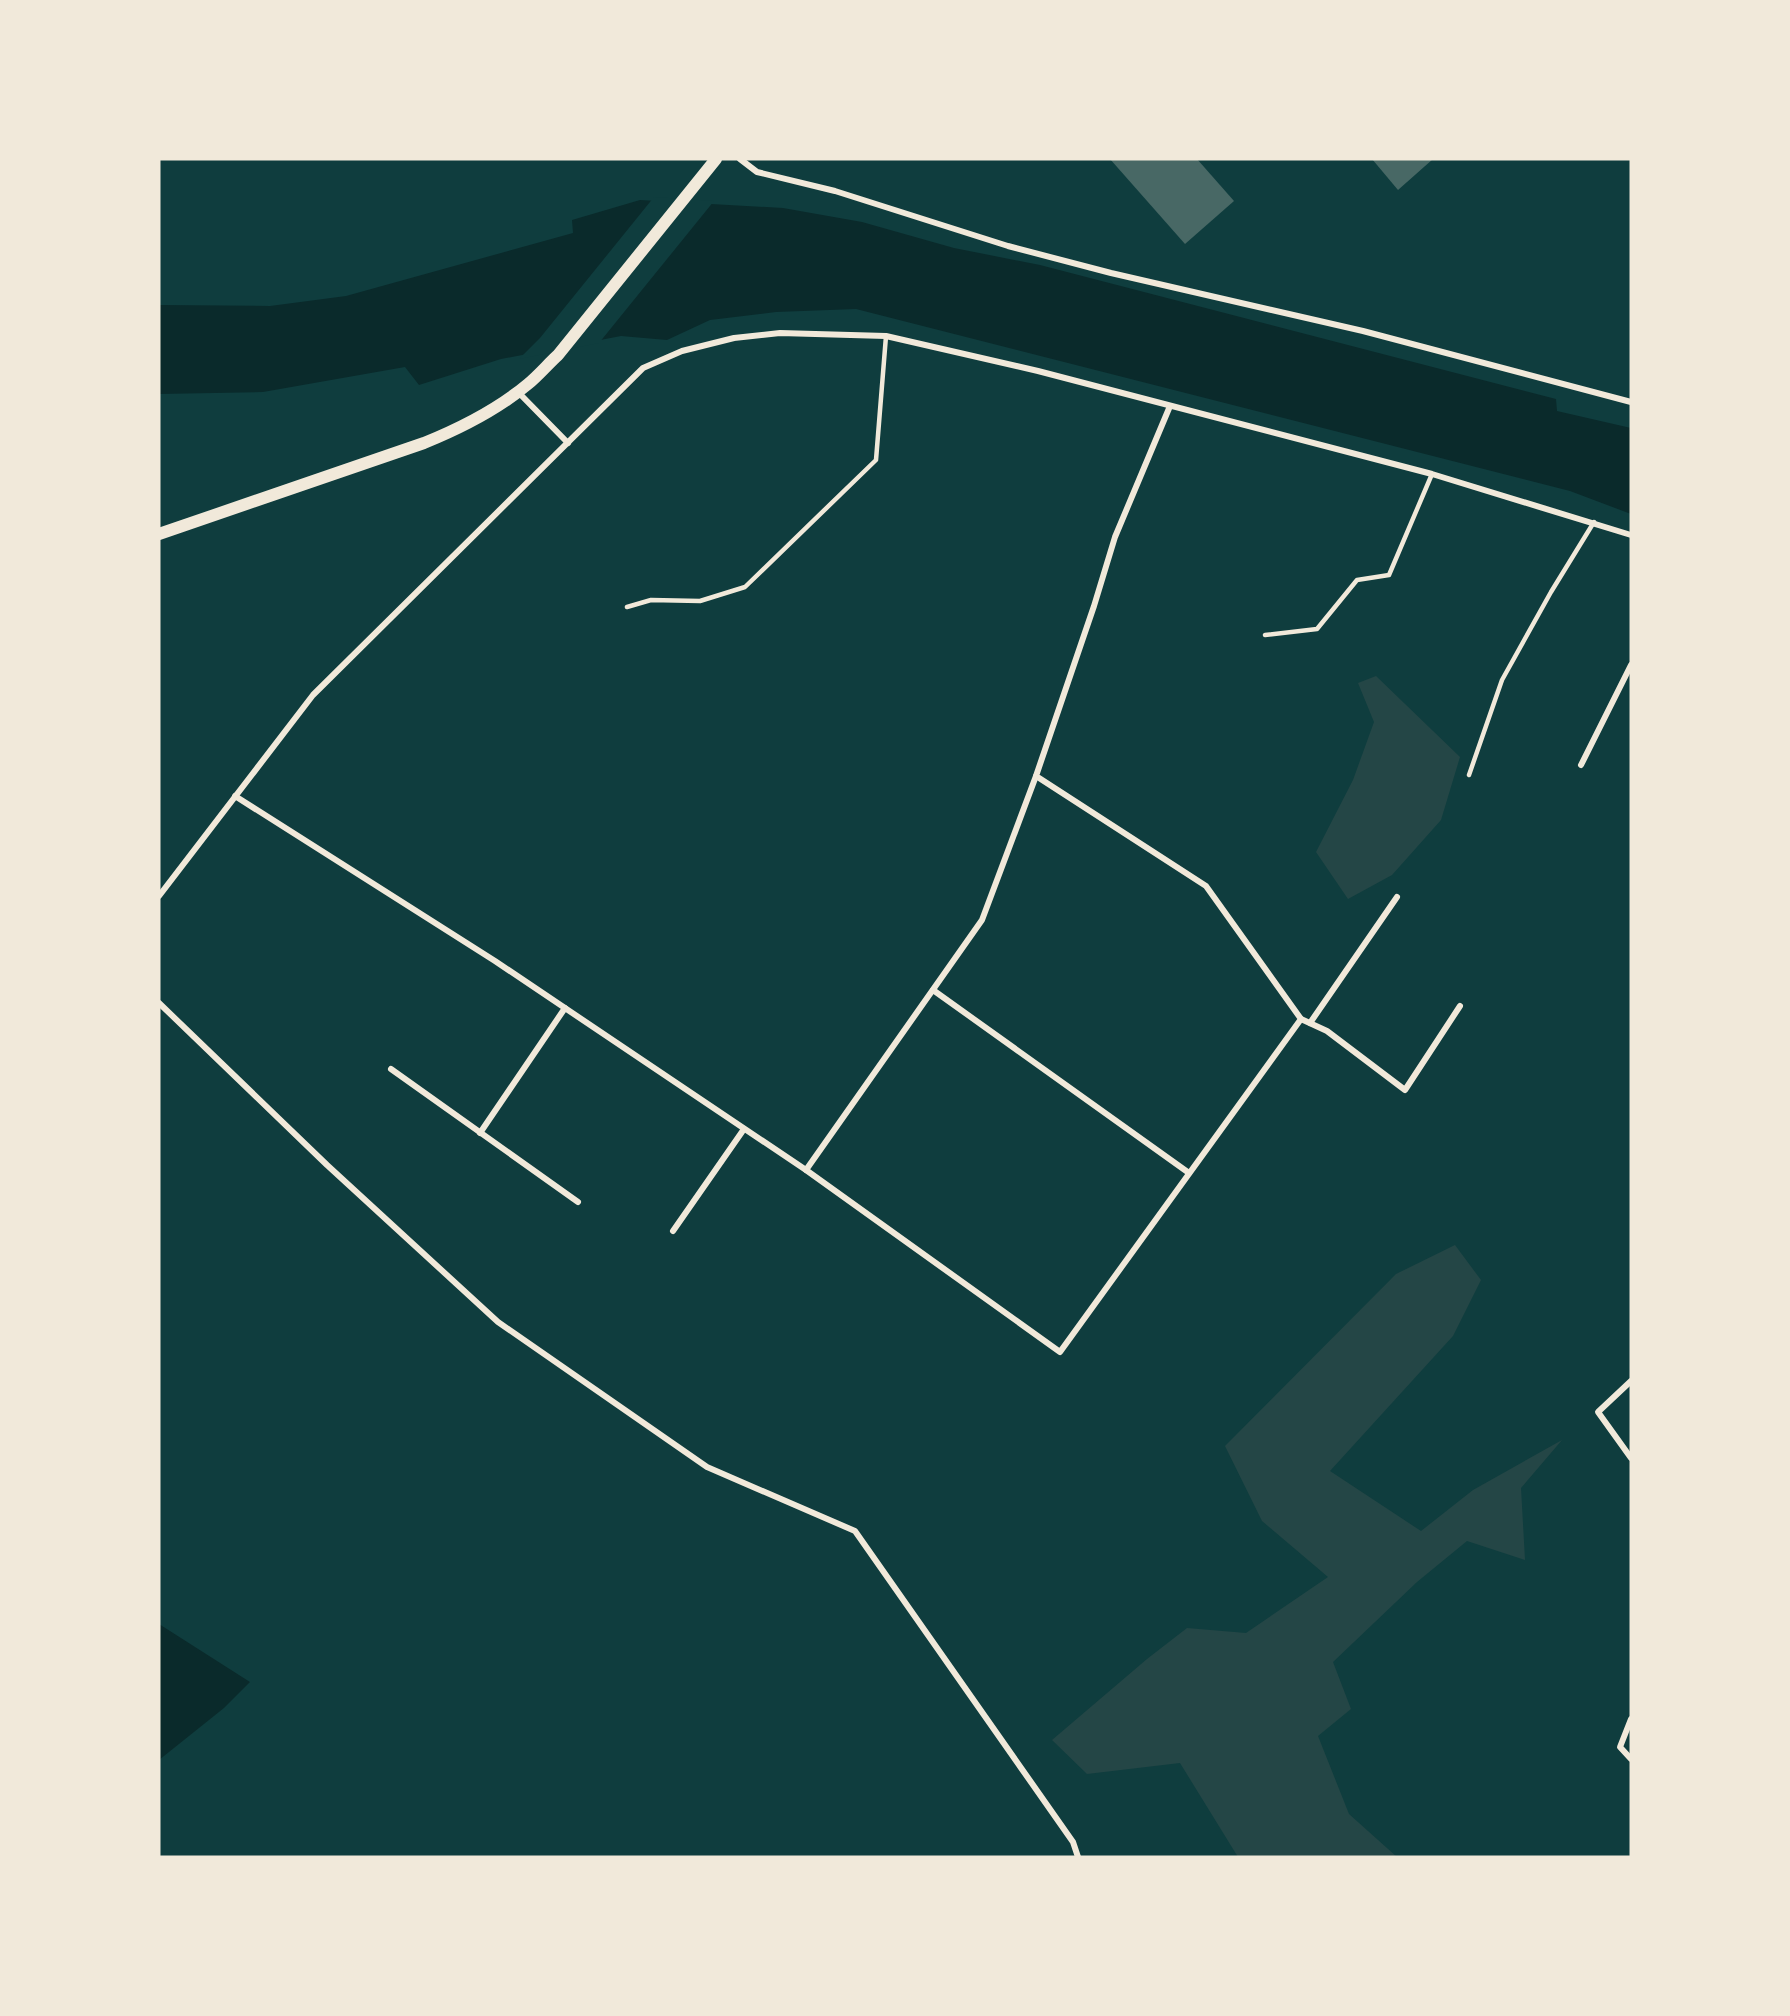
<svg xmlns="http://www.w3.org/2000/svg" width="1790" height="2016" font-family="'Exo 2',sans-serif">
  <style>
    .green { fill: #244646 }
    .water { fill: #0a2a2b }
    .pier { fill: #0f3d3e }
    .building { fill: #486865 }
    .lines { fill: none; stroke-linecap: round; stroke-linejoin: round }
    .service { stroke: #f1e9da; stroke-width: 4.5 }
    .minor { stroke: #f1e9da; stroke-width: 6 }
    .secondary { stroke: #f1e9da; stroke-width: 12 }
  </style>
  <rect width="100%" height="100%" fill="#0f3d3e"/>
  <!-- green -->
  <g class="green">
    <polygon points="1376,676 1460,757 1441,820 1392,875 1348,899 1316,852 1353,780 1374,722 1358,683"/>
    <polygon points="1455,1245 1481,1280 1453,1336 1330,1471 1421,1531 1473,1490 1562,1440 1521,1488 1525,1560 1467,1541 1417,1582 1333,1662 1351,1709 1318,1736 1349,1814 1397,1857 1238,1857 1180,1763 1087,1774 1052,1740 1147,1659 1187,1628 1246,1633 1328,1577 1262,1521 1225,1446 1396,1274"/>
  </g>
  <!-- water -->
  <g class="water">
    <polygon points="640,200 783,208 862,222 954,248 1040,265 1556,399 1557,411 1631,428 1631,514 1570,491 856,309 776,312 710,320 667,340 621,336 501,359 419,385 405,367 263,392 159,394 159,305 270,306 346,296 573,233 572,220"/>
    <polygon points="159,1624 250,1682 224,1708 159,1760"/>
  </g>
  <!-- pier -->
  <polygon class="pier" points="654,197 714,201 599,343 519,359 540,338"/>
  <!-- building -->
  <g class="building">
    <polygon points="1110,159 1197,159 1234,201 1185,244"/>
    <polygon points="1372,159 1433,159 1398,190"/>
  </g>
  <g class="lines">
    <!-- service -->
    <g class="service">
      <polyline points="627,607 651,600 700,601 745,587 876,460 886,336"/>
      <polyline points="1265,635 1317,629 1357,580 1389,575 1432,474"/>
      <polyline points="1469,775 1502,680 1551,592 1594,522"/>
    </g>
    <!-- minor -->
    <g class="minor">
      <polyline points="740,159 757,172 835,191 1008,246 1111,273 1363,331 1631,402"/>
      <polyline points="518,392 568,443"/>
      <polyline points="1581,765 1631,665"/>
      <polyline points="235,796 495,961 806,1170 1060,1352 1301,1019 1206,886 1036,776 1094,606 1115,537 1170,406"/>
      <polyline points="159,896 313,695 643,368 682,351 734,338 780,333 886,336 1038,371 1432,474 1631,535"/>
      <polyline points="933,990 1189,1173"/>
      <polyline points="159,1003 327,1165 498,1322 707,1467 855,1531 1073,1842 1078,1857"/>
      <polyline points="1301,1019 1327,1031 1405,1090 1460,1006"/>
      <polyline points="1310,1023 1397,897"/>
      <polyline points="391,1069 578,1202"/>
      <polyline points="480,1133 565,1008"/>
      <polyline points="806,1170 982,920 1036,776"/>
      <polyline points="673,1231 744,1129"/>
      <polyline points="1631,1381 1598,1412 1631,1458"/>
      <polyline points="1631,1719 1620,1747 1631,1759"/>
    </g>
    <!-- secondary -->
    <path class="secondary" d="M 159,534 L 424,443 C 461,428 497,410 528,384 C 539,375 548,364 558,355 L 716,159"/>
  </g>
  <!-- border -->
  <rect width="1790" height="2016" fill="none" stroke="#f1e9da" stroke-width="321"/>
</svg>
